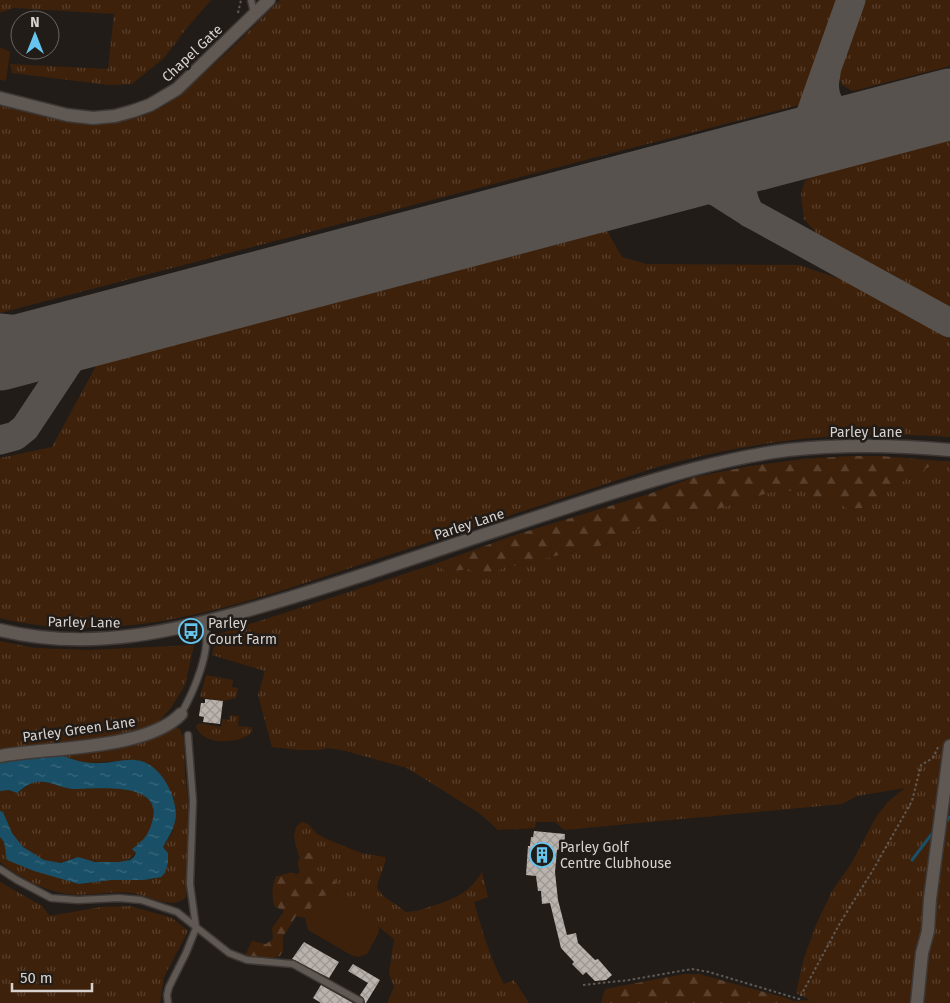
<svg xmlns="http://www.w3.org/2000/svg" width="950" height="1003" font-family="'Fira Sans',sans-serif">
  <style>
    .grass { fill: url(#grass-tufts) }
    .forest { fill: url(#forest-firs) }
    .pitch { fill: #3e210a }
    .water { fill: url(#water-ripples) }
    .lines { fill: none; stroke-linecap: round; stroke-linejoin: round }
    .stream { stroke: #195067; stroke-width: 3 }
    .taxiway { stroke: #57524e; stroke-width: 29 }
    .runway { stroke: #57524e; stroke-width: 71 }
    .building { fill: url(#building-cross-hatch) }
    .service-casing { stroke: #3d3835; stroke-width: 9 }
    .minor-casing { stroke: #3d3835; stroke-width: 15 }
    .secondary-casing { stroke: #3d3835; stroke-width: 15 }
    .path { stroke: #5f5a56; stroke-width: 2; stroke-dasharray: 2.5 2.5; stroke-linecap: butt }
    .service { stroke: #605853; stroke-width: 6 }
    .minor { stroke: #605853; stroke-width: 12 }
    .secondary { stroke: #605853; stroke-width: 12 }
    .labels { text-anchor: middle; stroke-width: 5; stroke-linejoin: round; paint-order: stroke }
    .street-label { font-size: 14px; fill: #d7d3d0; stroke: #221c18 }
    .poi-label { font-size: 14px; fill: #d7d3d0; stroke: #221c18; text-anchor: start }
  </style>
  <defs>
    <pattern id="grass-tufts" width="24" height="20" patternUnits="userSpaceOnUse" patternTransform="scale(1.25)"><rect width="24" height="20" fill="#3e210a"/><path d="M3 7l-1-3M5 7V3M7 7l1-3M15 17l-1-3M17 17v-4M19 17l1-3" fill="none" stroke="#59402d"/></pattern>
    <pattern id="forest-firs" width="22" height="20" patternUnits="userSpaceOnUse" patternTransform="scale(1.25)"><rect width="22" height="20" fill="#3e210a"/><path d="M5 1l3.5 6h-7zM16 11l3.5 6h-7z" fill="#59402d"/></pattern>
    <pattern id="water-ripples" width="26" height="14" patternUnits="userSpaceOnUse" patternTransform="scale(1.25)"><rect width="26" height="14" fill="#195067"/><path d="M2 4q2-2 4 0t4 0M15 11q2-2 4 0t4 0" fill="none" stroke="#3a687c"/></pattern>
    <pattern id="building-cross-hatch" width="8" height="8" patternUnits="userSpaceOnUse" patternTransform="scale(1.25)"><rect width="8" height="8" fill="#bab2ac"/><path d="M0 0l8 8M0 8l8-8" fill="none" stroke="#9c9590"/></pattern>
  </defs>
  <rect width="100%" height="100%" fill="#221c18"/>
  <!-- grass -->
  <g class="grass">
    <polygon points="0,0 211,0 186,29 165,57 132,84 109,85 12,73 10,64 108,69 114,14 15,8 1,12 0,14"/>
    <polygon points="280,0 837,0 799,105 589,159 0,313 0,106 66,120 124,120 144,115 164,106 180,95 233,47"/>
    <polygon points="865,0 950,0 950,66 853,91 842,85 838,75"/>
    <polygon points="950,140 950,309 819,236 804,219 801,194 805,181 815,175"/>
    <path d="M 607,231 L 622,257 L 647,264 L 799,265 L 843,280 L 950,339 L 950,437 C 846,429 758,440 657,467 C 571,495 485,524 398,552 C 272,593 134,651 0,618 L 0,458 L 52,447 L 96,366 Z"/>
    <polygon points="940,461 950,461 950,1003 794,1003 794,1001 810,1000 796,993 804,958 816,925 832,891 851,864 876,817 888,802 905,788 857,796 842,804 564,830 555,822 536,822 535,828 498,830 479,813 407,768 342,750 328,748 320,750 301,750 272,747 258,695 265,671 212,655 216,635 435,564 447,572 469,569 484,578 505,567 527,564 546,558 600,546 621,535 689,511 718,509 774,491 804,491 817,499 837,502 848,509 862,508 886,490"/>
    <polygon points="0,641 34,648 89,650 194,645 185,685 171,708 156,724 134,733 0,753"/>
    <polygon points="206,675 233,680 232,687 238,688 236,698 223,701 200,697"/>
    <path d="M 230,715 L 239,716 L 238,726 L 251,727 L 253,731 C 241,745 201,746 196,726 L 199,723 L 221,727 L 223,719 L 229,720 Z"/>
    <path d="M 170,726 L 180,729 L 184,740 L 185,777 L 188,797 L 189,820 L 186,897 C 171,911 149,895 131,893 C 108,890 85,898 62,893 C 41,889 17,876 0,862 L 0,837 L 4,842 L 7,860 L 79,884 L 111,880 L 153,879 L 168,863 L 168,853 L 163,847 L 173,831 L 174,799 L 161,776 L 136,760 L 88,763 L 76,762 L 70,758 L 23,758 L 0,763 L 0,759 Z"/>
    <path d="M 41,781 L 71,788 L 93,787 L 130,789 L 147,797 L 152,804 L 154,812 L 151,831 L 148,836 L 133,849 L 136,852 C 128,870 88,860 73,858 C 52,872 24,852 12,834 C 8,827 7,819 3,812 L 0,811 L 0,791 L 9,790 L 19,792 L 31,783 Z"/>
    <path d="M 302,822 L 308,824 L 317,834 L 329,840 L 361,853 L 385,857 C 387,865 378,877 377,887 C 385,902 395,901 405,912 C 415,912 423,909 432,906 C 455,899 469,893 482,872 L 488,897 L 474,902 C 482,930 490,958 504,984 L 514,980 L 529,1003 L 387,1003 L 394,987 L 389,974 L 394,939 L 379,927 L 372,916 L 339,896 L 335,879 L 317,870 L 318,859 L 303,853 L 299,857 L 294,837 L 296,827 Z"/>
    <polygon points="0,882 42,906 50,916 101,907 130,906 172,918 188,931 164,977 160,1003 0,1003"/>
  </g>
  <!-- forest -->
  <g class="forest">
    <polygon points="851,456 882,456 940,461 886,490 862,508 848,509 837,502 817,499 804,491 774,491 718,509 689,511 621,535 600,546 546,558 527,564 505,567 484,578 469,569 447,572 435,564 515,535 649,494 695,477 750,466 803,459"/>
    <path d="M 306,852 L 313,854 L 318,859 L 317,870 L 335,879 L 339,896 L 333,894 L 309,912 L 305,918 L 296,916 L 283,937 L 283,950 L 280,956 C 266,960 255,958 241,954 L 246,954 L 252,941 L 266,944 L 273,939 L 272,928 L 283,913 L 283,910 L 275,907 C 271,897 272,886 276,876 C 285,876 286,870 297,874 L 300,872 C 297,864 297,859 303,853 Z"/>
    <polygon points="684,974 699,974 786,998 794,1001 794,1003 601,1003 605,989"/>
  </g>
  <!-- pitch -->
  <g class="pitch">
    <polygon points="0,47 10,52 6,81 0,80"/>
    <path d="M 333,894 C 343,897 371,912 377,921 C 379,924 379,928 379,932 L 367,954 L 358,957 L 351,955 L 308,930 L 305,918 L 317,897 Z"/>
  </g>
  <!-- water -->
  <path class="water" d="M 60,755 C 74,760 85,764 101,763 C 112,763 124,759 135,760 C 159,761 176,794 176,815 C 175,828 169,836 163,847 L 168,853 L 168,863 L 165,873 L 161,877 L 144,880 L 111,880 L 79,884 L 34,871 L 7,860 L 4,842 L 0,837 L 0,811 L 3,812 L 12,833 L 23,847 L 44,860 L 61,863 L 78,857 L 95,862 L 119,862 L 130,860 L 134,857 L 136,853 L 132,849 C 145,840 150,832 153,818 C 161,781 96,789 75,789 C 59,789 46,777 30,784 C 25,786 21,790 17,793 L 9,790 L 0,791 L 0,763 L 23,758 Z"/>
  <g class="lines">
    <!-- stream -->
    <g class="stream">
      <polyline points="944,822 950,817"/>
      <polyline points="912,860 934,831"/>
    </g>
    <!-- taxiway -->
    <g class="taxiway">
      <path d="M 826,74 C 818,108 844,124 875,123"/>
      <polyline points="753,155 794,139 799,135 807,124 851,0"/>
      <polyline points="664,179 700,185 717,192 750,213 950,323"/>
      <path d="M 750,213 C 731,178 749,169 776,150"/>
      <polyline points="0,328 57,334 87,333"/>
      <polyline points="0,440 15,436 25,428 82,342 90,335 101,329"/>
    </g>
    <!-- runway -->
    <polyline class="runway" points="0,355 950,104"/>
  </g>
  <!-- building -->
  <g class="building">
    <polygon points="205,699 223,701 220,724 203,722 204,717 199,716 201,703 205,703"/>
    <polygon points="534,831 565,834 564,847 557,850 555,872 558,900 567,935 576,933 578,943 595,960 598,959 612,975 606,980 595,981 586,972 583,975 572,964 574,962 561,948 550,903 542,904 541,891 538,891 536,876 526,875 528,846 530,846 531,837 533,837"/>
    <polygon points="304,942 339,962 329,978 292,959"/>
    <polygon points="353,964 380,980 366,1003 365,1003 364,999 360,995 368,983 348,971"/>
    <polygon points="321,985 353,1003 321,1003 313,998"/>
  </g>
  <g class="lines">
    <defs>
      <g id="service">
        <polyline points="251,0 254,13"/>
        <path d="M 181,714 C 194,691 212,650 205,623"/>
        <polyline points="0,869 17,880 51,898 78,900 119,898 141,900 177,912 229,953 247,960 293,964 360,1001"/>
        <polyline points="168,1003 167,995 169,987 186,953 196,928 190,884 193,801 188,735"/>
      </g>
      <g id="minor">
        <polyline points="0,98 67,115 93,118 115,116 133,111 150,105 177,89 269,0"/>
        <path d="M 0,756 C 49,747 147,750 181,714"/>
        <polyline points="917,1003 922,953 928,931 930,899 950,746"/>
      </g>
      <path id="secondary" d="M 0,630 C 91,652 178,631 266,605 C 300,595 335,584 369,573 C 447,547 524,521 602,496 C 663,477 725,458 788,450 C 842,444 896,445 950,450"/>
    </defs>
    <!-- service casing -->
    <use href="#service" class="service-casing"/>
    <!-- minor casing -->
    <use href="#minor" class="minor-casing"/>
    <!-- secondary casing -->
    <use href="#secondary" class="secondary-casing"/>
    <!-- path -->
    <g class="path">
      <polyline points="238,13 241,0"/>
      <polyline points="583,985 629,980 692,969 709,972 799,999 840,923 873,870 912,801 921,765 933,758 938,747"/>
    </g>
    <!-- service -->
    <use href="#service" class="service"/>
    <!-- minor -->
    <use href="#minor" class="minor"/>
    <!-- secondary -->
    <use href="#secondary" class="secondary"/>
  </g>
  <!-- icons -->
  <defs>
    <symbol id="bus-ring" viewBox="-11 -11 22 22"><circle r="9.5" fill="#221c18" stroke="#65c5ef" stroke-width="1.5"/><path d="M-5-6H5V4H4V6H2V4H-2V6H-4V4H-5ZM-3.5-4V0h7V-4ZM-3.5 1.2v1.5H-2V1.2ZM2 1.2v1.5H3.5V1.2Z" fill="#65c5ef"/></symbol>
    <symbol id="building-ring" viewBox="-11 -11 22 22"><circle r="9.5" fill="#221c18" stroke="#65c5ef" stroke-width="1.5"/><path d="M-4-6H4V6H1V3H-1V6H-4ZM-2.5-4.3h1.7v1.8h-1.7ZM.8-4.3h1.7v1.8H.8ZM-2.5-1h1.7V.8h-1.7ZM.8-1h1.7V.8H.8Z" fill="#65c5ef"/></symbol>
  </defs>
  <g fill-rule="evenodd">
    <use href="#bus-ring" x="177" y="617" width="28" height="28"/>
    <use href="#building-ring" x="528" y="841" width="28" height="28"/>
  </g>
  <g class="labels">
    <!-- street labels -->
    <g class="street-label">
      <text transform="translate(192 53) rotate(-43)" y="5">Chapel Gate</text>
      <text x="866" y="437">Parley Lane</text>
      <text transform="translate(469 524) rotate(-18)" y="5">Parley Lane</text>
      <text transform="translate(84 622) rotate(1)" y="5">Parley Lane</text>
      <text transform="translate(79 729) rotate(-8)" y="5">Parley Green Lane</text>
    </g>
    <!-- poi labels -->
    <g class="poi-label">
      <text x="208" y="628">Parley<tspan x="208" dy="16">Court Farm</tspan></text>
      <text x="560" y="852">Parley Golf<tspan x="560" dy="16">Centre Clubhouse</tspan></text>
    </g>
  </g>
  <!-- north arrow -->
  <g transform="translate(35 35)"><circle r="24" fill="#221c18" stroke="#6a6562"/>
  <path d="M0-4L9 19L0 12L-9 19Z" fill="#65c5ef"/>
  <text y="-8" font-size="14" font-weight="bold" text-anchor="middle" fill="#d7d3d0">N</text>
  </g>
  <!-- scale -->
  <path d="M12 983v8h80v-8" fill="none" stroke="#d7d3d0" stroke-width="2.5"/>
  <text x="20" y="983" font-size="15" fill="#d7d3d0" stroke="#221c18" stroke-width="4" paint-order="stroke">50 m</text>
</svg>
